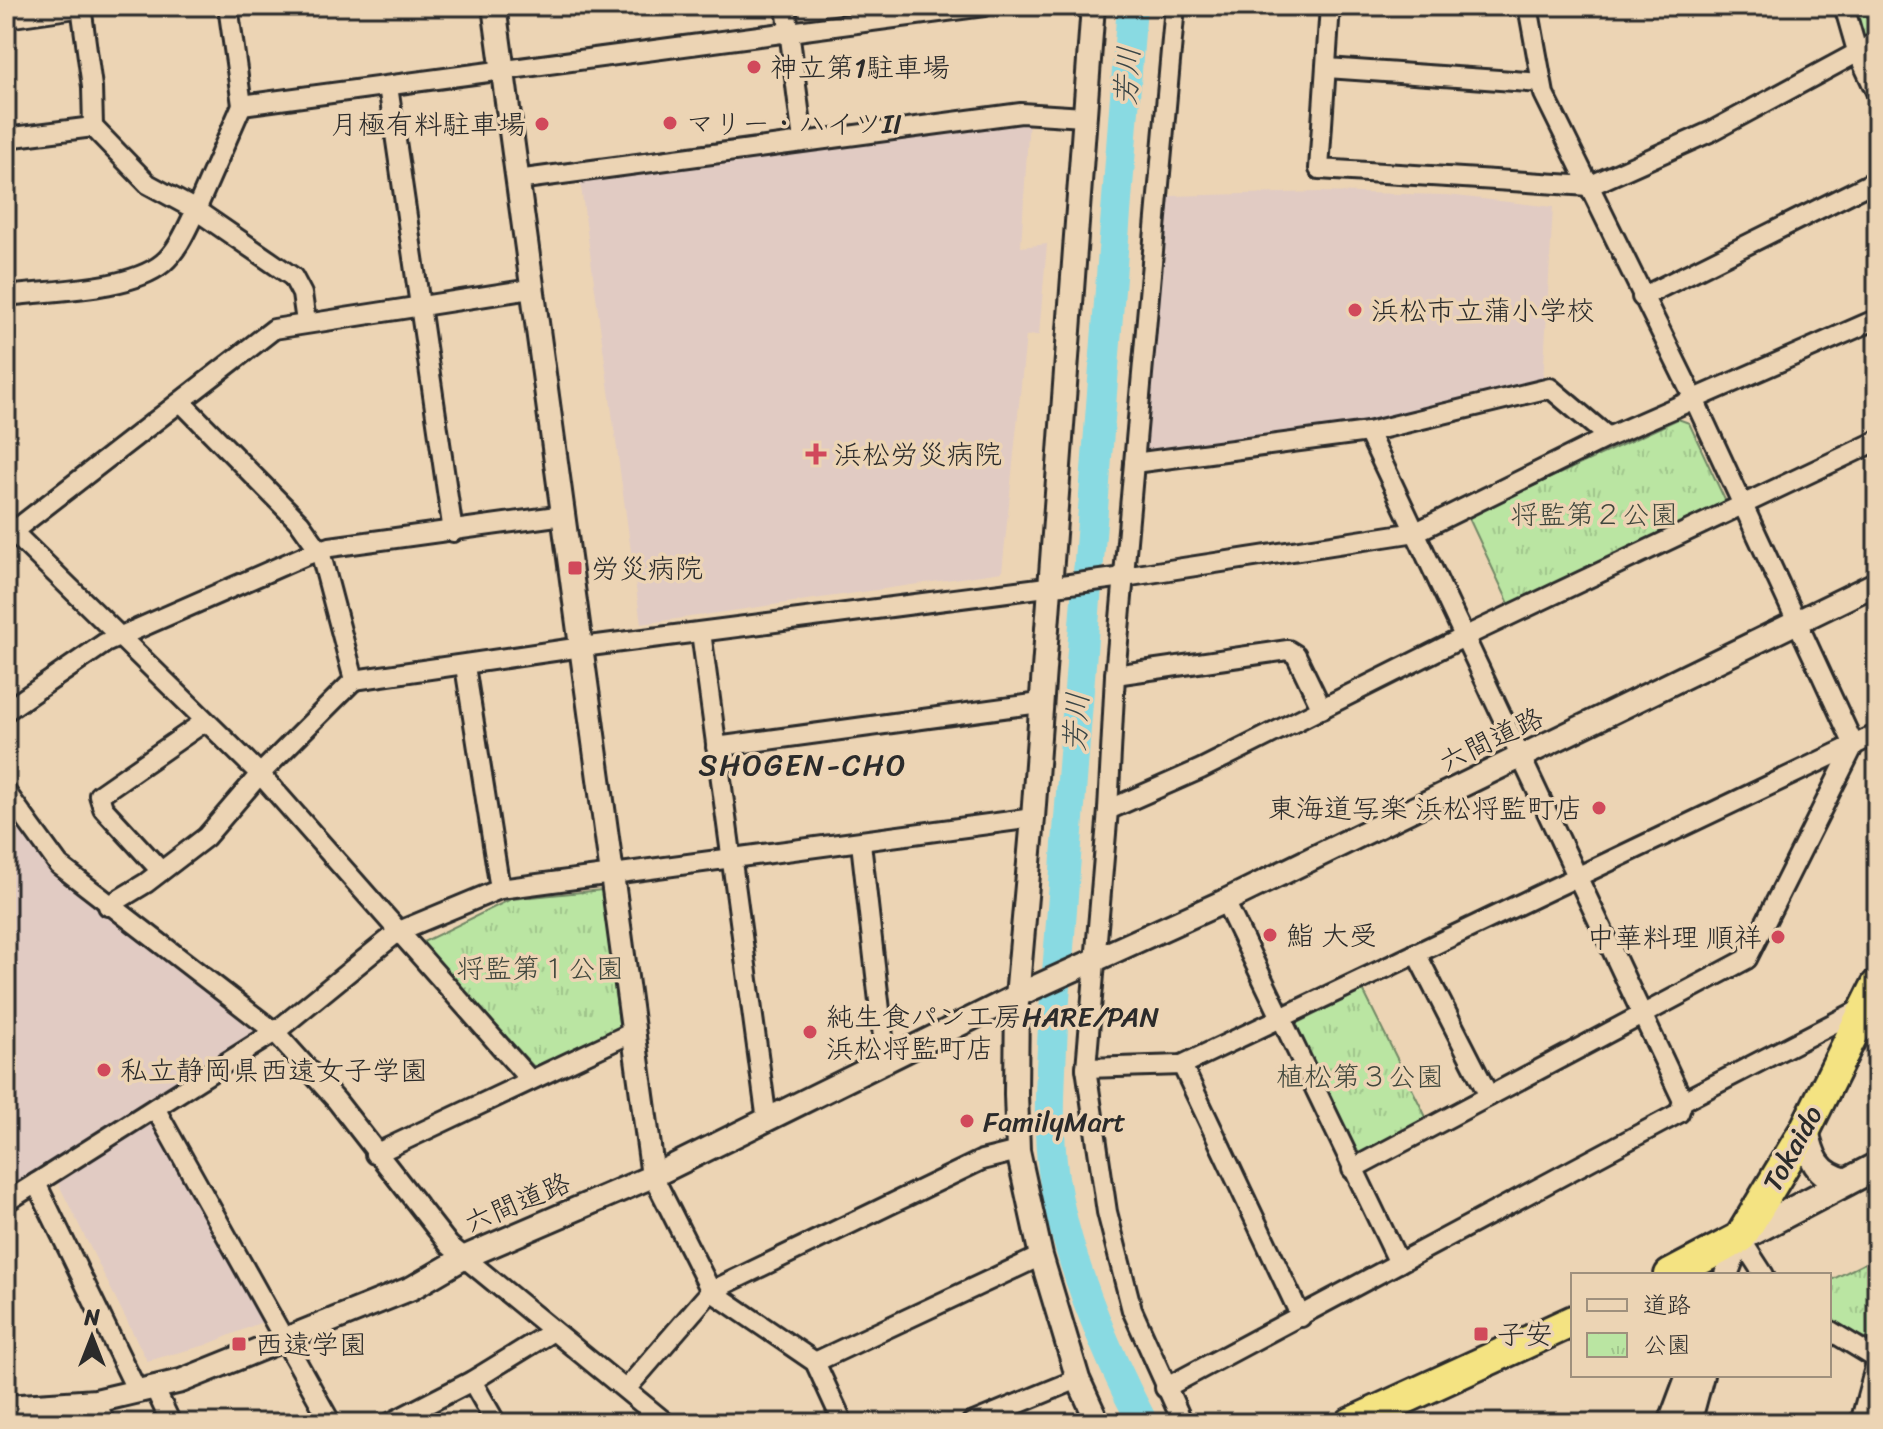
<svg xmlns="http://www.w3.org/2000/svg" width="1883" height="1429" font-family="Sriracha,'Klee One',sans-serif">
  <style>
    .built { fill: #e1cbc3 }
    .park { fill: url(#park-tufts); stroke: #728866; stroke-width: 2 }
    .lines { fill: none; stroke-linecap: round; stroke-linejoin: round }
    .river { stroke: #89dae2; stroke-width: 30 }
    .minor-casing { stroke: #2b2b2b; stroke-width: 24 }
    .tertiary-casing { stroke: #2b2b2b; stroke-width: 28 }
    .secondary-casing { stroke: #2b2b2b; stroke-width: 32 }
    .trunk-casing { stroke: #2b2b2b; stroke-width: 36 }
    .minor { stroke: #ecd4b4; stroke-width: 18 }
    .tertiary { stroke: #ecd4b4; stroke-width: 22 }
    .secondary { stroke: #ecd4b4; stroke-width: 26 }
    .trunk { stroke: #f4e382; stroke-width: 30 }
    .poi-dot { fill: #d1495b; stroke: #ecd4b4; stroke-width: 3 }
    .labels { text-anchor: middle; stroke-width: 7; stroke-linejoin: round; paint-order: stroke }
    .poi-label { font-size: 28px; fill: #2b2b2b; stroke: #ecd4b4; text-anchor: start }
    .park-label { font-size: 28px; fill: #40473d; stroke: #ecd4b4 }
    .street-label { font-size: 28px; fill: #2b2b2b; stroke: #ecd4b4 }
    .water-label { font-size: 30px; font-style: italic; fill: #394546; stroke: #ecd4b4 }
    .neighbourhood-label { font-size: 30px; letter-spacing: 2px; fill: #2b2b2b; stroke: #ecd4b4 }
  </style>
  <defs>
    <pattern id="park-tufts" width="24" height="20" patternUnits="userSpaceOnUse" patternTransform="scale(2)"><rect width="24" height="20" fill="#bae5a2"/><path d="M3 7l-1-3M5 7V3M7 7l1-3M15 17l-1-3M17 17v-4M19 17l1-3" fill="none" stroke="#a0c58c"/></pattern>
  </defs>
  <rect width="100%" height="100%" fill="#ecd4b4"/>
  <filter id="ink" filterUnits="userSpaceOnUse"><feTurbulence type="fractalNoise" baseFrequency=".0125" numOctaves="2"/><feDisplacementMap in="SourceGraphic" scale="16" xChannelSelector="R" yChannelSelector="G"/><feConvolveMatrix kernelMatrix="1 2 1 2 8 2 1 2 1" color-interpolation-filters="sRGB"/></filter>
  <g filter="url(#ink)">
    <!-- built -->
    <g class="built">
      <polygon points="1029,119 1021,247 1047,244 1039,335 1026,336 1002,572 641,624 580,180"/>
      <polygon points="1319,192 1447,195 1553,207 1543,382 1443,409 1262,443 1146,451 1169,196"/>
      <polygon points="6,802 52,868 261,1032 145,1109 267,1320 206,1345 147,1361 51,1169 6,1195"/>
    </g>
    <!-- park -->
    <g class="park">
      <polygon points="1856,6 1877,6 1877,35 1868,39 1860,33"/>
      <polygon points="1678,419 1689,423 1725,500 1721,511 1511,608 1468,516"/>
      <polygon points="602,890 620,1030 535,1068 421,943 511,899"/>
      <polygon points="1363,990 1428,1121 1359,1155 1353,1153 1291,1031 1295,1024"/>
      <polygon points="1877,1257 1877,1344 1829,1321 1829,1281"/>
    </g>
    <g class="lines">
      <!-- river -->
      <path class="river" d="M 1132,6 L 1053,1025 C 1051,1074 1047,1123 1053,1171 C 1064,1252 1105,1352 1143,1423"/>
      <defs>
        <g id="minor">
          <polyline points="81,6 92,87 93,127 148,184 196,210 242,105 228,6"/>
          <polyline points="786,6 803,141"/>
          <polyline points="1175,6 1115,675 1108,810 1086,1068 1107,1212 1132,1310 1183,1423"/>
          <polyline points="1330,6 1319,169 1589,186 1712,131 1877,42"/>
          <polyline points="1844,6 1857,51 1877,94"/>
          <polyline points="1327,68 1542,83"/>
          <polyline points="388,86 453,532"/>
          <polyline points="242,105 984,6"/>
          <polyline points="6,138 93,127"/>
          <polyline points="517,180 1021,113 1084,117"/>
          <path d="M 6,296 C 49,290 129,291 163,263 C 179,249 187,228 196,210 L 293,277 L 302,294 L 306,322"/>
          <polyline points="1642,297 1877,180"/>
          <polyline points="1368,432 1683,1101"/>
          <polyline points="1134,463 1368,432 1550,388 1608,437"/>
          <polyline points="10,529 260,774 530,1080"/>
          <polyline points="6,530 20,526 274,329 531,289"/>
          <polyline points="701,632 767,1121"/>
          <polyline points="465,666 500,889"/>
          <polyline points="1115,675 1288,650 1296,655 1322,709"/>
          <polyline points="354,680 582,647 1124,577 1416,532 1608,437 1877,319"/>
          <polyline points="6,711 105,643 304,556 330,547 564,515"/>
          <polyline points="716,747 1040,703"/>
          <polyline points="6,792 59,865 275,1032 336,1100 449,1245 666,1423"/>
          <polyline points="1108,810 1201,769 1466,636 1877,441"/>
          <polyline points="861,843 886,1063"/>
          <polyline points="161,871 103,808 99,795 204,722"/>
          <polyline points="1225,901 1399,1263"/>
          <polyline points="108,906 146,883 206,837 260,774 354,680 320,551 300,523 181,402"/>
          <polyline points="1416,953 1489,1096"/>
          <polyline points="1182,1065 1301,1317"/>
          <polyline points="1086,1068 1182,1065 1877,734"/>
          <polyline points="155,1108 331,1423"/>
          <polyline points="375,1154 631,1033"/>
          <polyline points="1352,1169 1747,959 1854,745 1694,399 1544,94 1528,6"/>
          <polyline points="653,1176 711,1291 815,1362 843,1423"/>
          <polyline points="36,1183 137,1391"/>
          <polyline points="6,1202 275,1032 399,931 500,889 1033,818"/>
          <polyline points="1740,1238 1764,1275"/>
          <polyline points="1829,1330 1877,1359"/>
          <polyline points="815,1362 1041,1256"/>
          <polyline points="472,1381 496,1423"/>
          <polyline points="154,1387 171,1423"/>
          <polyline points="627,1388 711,1291 982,1160 1018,1151"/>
          <polyline points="1165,1388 1679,1113 1683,1101 1865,1007"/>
          <polyline points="96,1401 105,1423"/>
          <polyline points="390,1423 472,1381 553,1331"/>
          <polyline points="971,1423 1078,1379"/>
          <polyline points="1860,1423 1877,1360"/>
        </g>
        <g id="tertiary">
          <polyline points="494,6 653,1176"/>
          <polyline points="1093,6 1033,818 1017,997 1016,1094 1018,1151 1041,1256 1078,1379 1098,1423"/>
          <polyline points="6,16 76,6"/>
          <polyline points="1726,1275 1740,1238"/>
          <polyline points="6,1407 96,1401 181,1381 412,1288 465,1257 653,1176 1031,989 1225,901 1877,583"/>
          <polyline points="1670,1423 1688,1375"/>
          <polyline points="1689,1423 1702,1375"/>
        </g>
        <g id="secondary">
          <path d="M 1805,1130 C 1811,1158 1817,1175 1846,1182"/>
          <polyline points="1740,1238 1877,1166"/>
        </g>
        <g id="trunk">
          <polyline points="1670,1275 1740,1238 1805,1130 1877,985"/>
          <polyline points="1351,1423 1573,1321"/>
        </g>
      </defs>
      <!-- minor casing -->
      <use href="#minor" class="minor-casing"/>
      <!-- tertiary casing -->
      <use href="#tertiary" class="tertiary-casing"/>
      <!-- secondary casing -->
      <use href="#secondary" class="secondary-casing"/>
      <!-- trunk casing -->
      <use href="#trunk" class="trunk-casing"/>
      <!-- minor -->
      <use href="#minor" class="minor"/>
      <!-- tertiary -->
      <use href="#tertiary" class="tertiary"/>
      <!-- secondary -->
      <use href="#secondary" class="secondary"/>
      <!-- trunk -->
      <use href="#trunk" class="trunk"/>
    </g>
  </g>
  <!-- markers -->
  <g class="poi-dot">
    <circle cx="754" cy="67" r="8"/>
    <circle cx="670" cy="123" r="8"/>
    <circle cx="542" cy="124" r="8"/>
    <circle cx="1355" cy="310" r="8"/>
    <path d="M812 442h8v8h8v8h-8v8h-8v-8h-8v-8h8z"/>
    <rect x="567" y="560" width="16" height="16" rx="4"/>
    <circle cx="1599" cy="808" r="8"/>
    <circle cx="1270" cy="935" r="8"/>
    <circle cx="1778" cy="937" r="8"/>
    <circle cx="810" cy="1032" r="8"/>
    <circle cx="104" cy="1070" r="8"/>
    <circle cx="967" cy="1121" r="8"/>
    <rect x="1473" y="1326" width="16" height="16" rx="4"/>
    <rect x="231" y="1336" width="16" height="16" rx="4"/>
  </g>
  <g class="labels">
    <!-- poi labels -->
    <g class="poi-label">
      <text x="770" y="77">神立第1駐車場</text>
      <text x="686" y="133">マリー・ハイツII</text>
      <text x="526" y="134" text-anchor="end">月極有料駐車場</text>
      <text x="1371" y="320">浜松市立蒲小学校</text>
      <text x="834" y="464">浜松労災病院</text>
      <text x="591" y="578">労災病院</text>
      <text x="1583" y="818" text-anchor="end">東海道写楽 浜松将監町店</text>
      <text x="1286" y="945">鮨 大受</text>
      <text x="1762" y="947" text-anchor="end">中華料理 順祥</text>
      <text x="826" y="1026">純生食パン工房HARE/PAN<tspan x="826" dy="32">浜松将監町店</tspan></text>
      <text x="120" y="1080">私立静岡県西遠女子学園</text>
      <text x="983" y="1131">FamilyMart</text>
      <text x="1497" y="1344">子安</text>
      <text x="255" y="1354">西遠学園</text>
    </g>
    <!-- park labels -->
    <g class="park-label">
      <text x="1594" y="524">将監第２公園</text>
      <text x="540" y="978">将監第１公園</text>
      <text x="1360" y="1086">植松第３公園</text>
    </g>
    <!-- street labels -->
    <g class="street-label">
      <text transform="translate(1491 739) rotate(-26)" y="10">六間道路</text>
      <text transform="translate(1792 1148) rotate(-61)" y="10">Tokaido</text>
      <text transform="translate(517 1202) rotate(-23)" y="10">六間道路</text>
    </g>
    <!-- water labels -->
    <g class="water-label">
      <text transform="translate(1127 76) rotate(-86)" y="10">芳川</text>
      <text transform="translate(1076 722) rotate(-86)" y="10">芳川</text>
    </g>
    <!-- neighbourhood labels -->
    <g class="neighbourhood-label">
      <text x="803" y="775">SHOGEN-CHO</text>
    </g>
  </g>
  <!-- margin -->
  <rect width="1883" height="1429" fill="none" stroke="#ecd4b4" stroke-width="32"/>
  <rect x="16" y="16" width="1851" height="1397" fill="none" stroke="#2b2b2b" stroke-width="3" filter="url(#ink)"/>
  <!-- legend -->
  <rect x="1571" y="1273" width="260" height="104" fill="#ecd4b4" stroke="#9f907d" stroke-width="2"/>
  <rect x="1587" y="1299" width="40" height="12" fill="#ecd4b4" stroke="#9f907d" stroke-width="2"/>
  <text x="1643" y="1313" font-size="24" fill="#2b2b2b">道路</text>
  <rect x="1587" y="1333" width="40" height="24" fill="url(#park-tufts)" stroke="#9f907d" stroke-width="2"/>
  <text x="1643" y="1353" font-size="24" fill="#2b2b2b">公園</text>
  <!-- north arrow -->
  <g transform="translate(92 1337)" stroke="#ecd4b4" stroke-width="6" paint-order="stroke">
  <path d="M0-6L14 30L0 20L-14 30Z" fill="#2b2b2b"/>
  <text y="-12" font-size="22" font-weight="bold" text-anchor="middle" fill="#2b2b2b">N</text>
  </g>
</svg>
